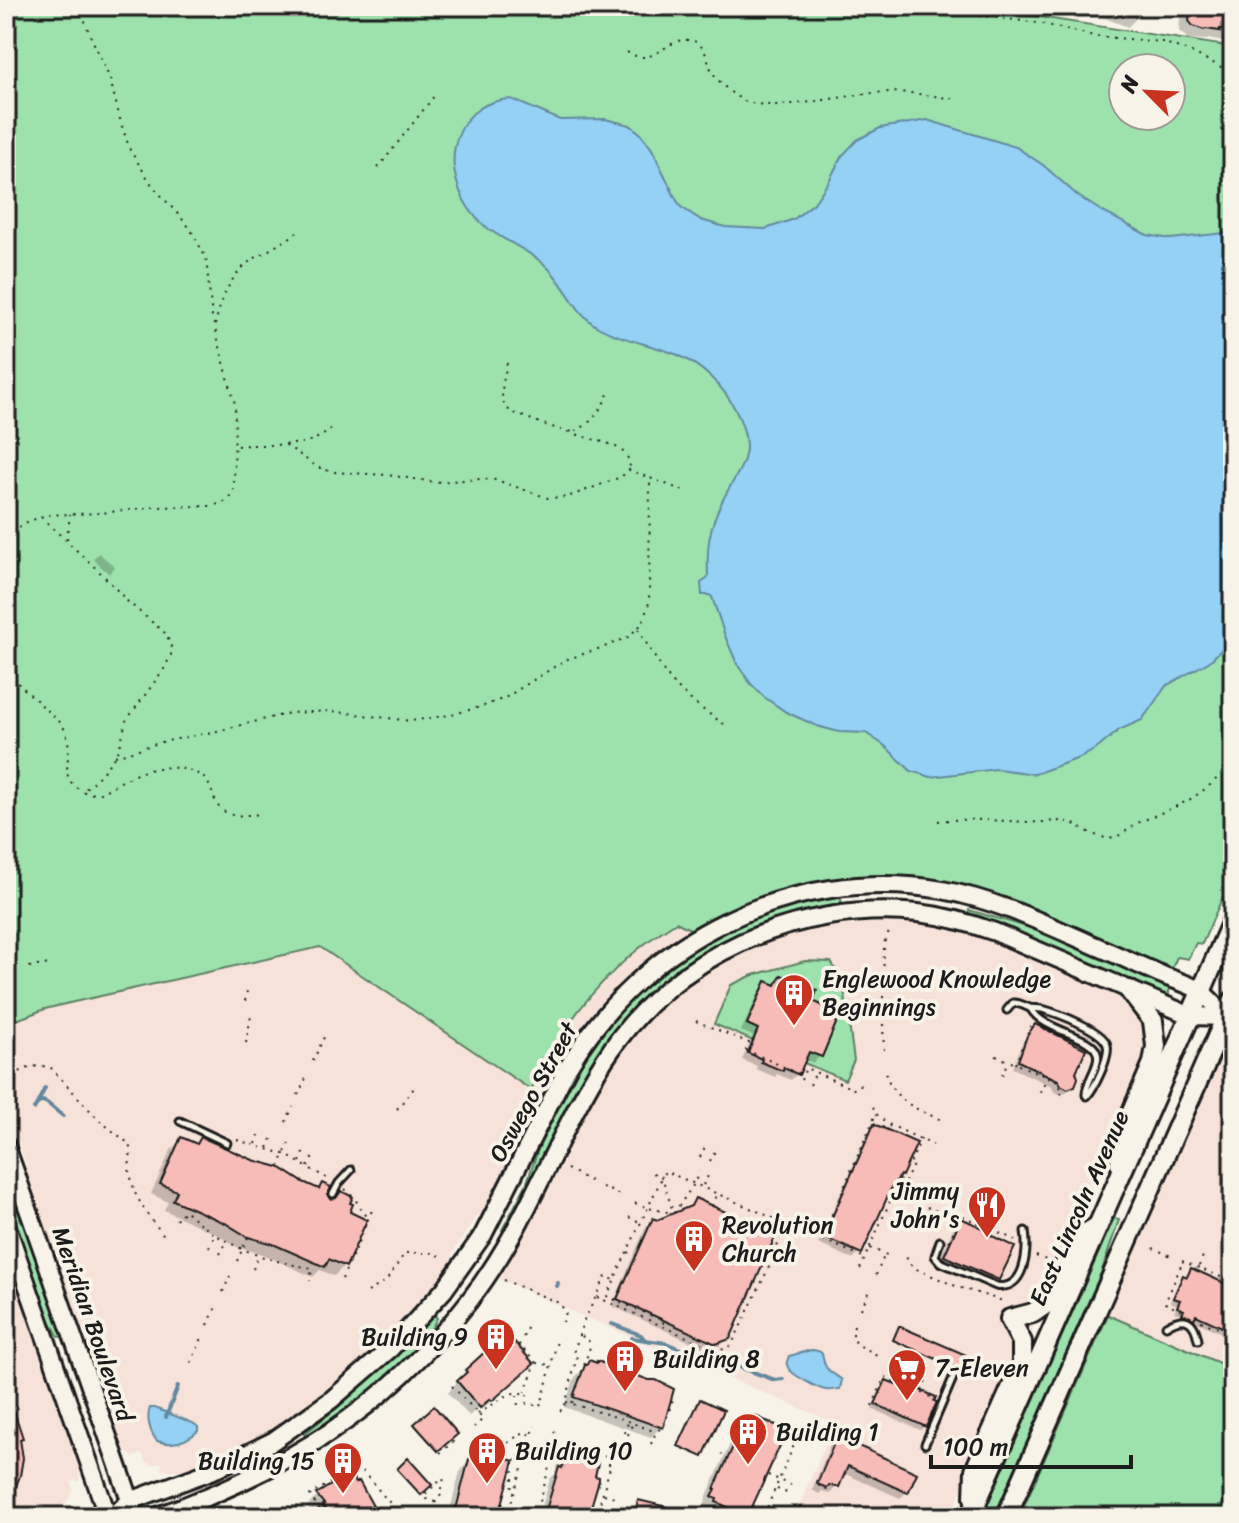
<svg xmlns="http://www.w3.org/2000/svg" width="1239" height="1523" font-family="Sriracha,sans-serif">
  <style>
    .built { fill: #f7e2da }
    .green { fill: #9de2ad; stroke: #5c7f64; stroke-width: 2; fill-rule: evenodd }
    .water { fill: #94d1f5; stroke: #64899e; stroke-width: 2 }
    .shadow { fill: #0003 }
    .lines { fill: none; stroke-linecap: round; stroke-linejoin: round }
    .stream { stroke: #64899e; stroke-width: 4 }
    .building { fill: #f8bcb8; stroke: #1c1c1c; stroke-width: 2 }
    .service-casing { stroke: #1c1c1c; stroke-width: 11 }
    .secondary-casing { stroke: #1c1c1c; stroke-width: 22 }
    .primary-casing { stroke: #1c1c1c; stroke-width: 24 }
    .path { stroke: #1c1c1c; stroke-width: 2; stroke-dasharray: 2 6; stroke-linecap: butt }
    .service { stroke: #f7f3e8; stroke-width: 5 }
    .secondary { stroke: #f7f3e8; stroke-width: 16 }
    .primary { stroke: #f7f3e8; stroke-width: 18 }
    .labels { text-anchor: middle; stroke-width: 8; stroke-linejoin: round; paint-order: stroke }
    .poi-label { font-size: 24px; fill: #1c1c1c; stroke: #f7f3e8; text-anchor: start }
    .street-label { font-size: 24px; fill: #1c1c1c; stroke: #f7f3e8 }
  </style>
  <rect width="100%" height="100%" fill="#f7f3e8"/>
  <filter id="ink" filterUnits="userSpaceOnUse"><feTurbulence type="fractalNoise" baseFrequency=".0125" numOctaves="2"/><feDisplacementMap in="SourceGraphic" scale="16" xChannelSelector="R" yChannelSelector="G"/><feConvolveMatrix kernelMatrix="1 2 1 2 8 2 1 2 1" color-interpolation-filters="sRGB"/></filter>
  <g filter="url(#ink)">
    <!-- built -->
    <g class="built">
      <polygon points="901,920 935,923 978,934 1012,947 1122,996 1137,1009 1134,1014 1140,1021 1145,1036 1146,1055 1143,1063 1148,1066 950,1517 794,1517 835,1423 587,1318 500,1279 500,1277 519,1245 522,1235 580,1120 609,1065 643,1021 670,996 707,969 749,947 786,933 835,923 842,925 895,922"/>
      <polygon points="676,921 692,930 662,950 637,970 609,997 590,1021 562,1062 490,1206 485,1212 477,1216 452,1254 453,1262 449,1271 422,1305 372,1356 332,1390 274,1428 241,1446 189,1468 181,1470 162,1470 161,1462 153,1465 146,1462 142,1453 133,1458 124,1449 118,1441 22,1169 27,1166 6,1108 6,1083 8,1080 6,1075 6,1024 45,1009 65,1004 320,947"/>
      <polygon points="1233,1047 1233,1369 1108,1315 1223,1054 1227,1049"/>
      <polygon points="6,1247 80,1461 79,1482 75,1480 71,1482 73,1489 71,1495 62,1508 52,1517 6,1517"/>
    </g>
    <!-- green -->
    <g class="green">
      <path d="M 6,6 L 968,6 L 1233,47 L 1233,874 L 1202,944 L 1196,943 L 1188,959 L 1177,957 L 1171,971 L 945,883 C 853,871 773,882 692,930 L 676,922 C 628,952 588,993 558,1040 C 548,1056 540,1073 531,1090 L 320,947 L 65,1004 L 45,1009 L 6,1024 ZM 1123,68 L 1171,68 L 1171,116 L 1123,116 Z"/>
      <polygon points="828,898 840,898 842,902 830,908 786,917 755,928 720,943 677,971 642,1001 615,1031 589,1069 506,1232 504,1233 502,1230 526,1185 543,1135 575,1072 602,1031 641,987 687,951 729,928 783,907"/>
      <polygon points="969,910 1044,932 1164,985 1169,989 1169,994 1166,997 967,916"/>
      <polygon points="805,961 831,962 843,981 854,1060 845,1080 804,1063 809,1052 822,1057 840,1014 813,1001 817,990 791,980 786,989 766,981 747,1024 758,1029 753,1041 714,1024 731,985 753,975"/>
      <polygon points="6,1168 64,1336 59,1337 44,1310 6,1201"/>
      <polygon points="1114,1218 1119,1220 1101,1273 994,1517 982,1517"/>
      <polygon points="433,1314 437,1318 426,1339 406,1361 369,1394 307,1439 304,1434 338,1407 400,1349"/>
      <polygon points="1108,1315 1233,1369 1233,1517 1019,1517"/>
    </g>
    <!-- water -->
    <g class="water">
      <path d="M 511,99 L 560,120 L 605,119 L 630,125 L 640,133 L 652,149 L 676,199 L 681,207 L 701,220 L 725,227 L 766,229 L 794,219 L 814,203 L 829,181 L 841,157 L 857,140 L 880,128 L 927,120 L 1016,147 L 1043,165 L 1078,196 L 1103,212 L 1147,235 L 1171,239 L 1233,232 L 1233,637 L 1231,640 L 1210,661 L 1166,686 L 1142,720 L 1119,730 L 1099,747 L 1082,757 L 1035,774 L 997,769 L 931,777 L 911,771 L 885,746 L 866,733 L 839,732 L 817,726 L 786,712 L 764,697 L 751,684 L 737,664 L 725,636 L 712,597 L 709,595 L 702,595 L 701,583 L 707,579 L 708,575 C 707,553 708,535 716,515 C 733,470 762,461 735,409 C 723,386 702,366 678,355 C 652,344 623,341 598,327 C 575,313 566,285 547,267 C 530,250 505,242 486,227 C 460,206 445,165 459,134 C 468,111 488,100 511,99 Z"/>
      <path d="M 811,1350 C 828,1351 820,1357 826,1367 C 829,1372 837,1376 842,1380 L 840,1389 C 836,1389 829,1391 826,1390 C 818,1389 793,1375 789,1369 C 785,1363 787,1362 789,1356 Z"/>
      <path d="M 150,1408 L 155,1408 L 193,1423 L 198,1427 L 198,1431 C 186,1442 172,1446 157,1441 C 150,1433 146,1418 150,1408 Z"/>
    </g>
    <!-- shadow -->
    <g class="shadow">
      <polygon points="1073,6 1147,6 1128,27"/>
      <polygon points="1181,6 1233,6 1233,44 1209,39 1207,40 1188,39 1179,31"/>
      <polygon points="99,553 115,567 109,574 93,559"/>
      <polygon points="781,978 810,1002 820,1056 813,1063 804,1059 797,1074 791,1080 777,1074 775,1077 756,1069 757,1066 742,1060 753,1036 741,1031 760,990 766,983 774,984"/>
      <polygon points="1052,1020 1078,1031 1071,1038 1046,1026"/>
      <polygon points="1035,1026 1074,1072 1074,1085 1066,1092 1060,1094 1054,1092 1052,1086 1012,1068 1021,1045"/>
      <polygon points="874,1126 901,1174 890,1185 860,1252 853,1259 818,1244 868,1133"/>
      <polygon points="181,1139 195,1146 201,1139 317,1190 322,1185 325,1195 330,1201 344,1266 334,1276 320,1270 313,1277 262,1254 237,1247 214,1233 164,1210 168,1202 151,1194 171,1150"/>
      <polygon points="1233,1158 1233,1190 1221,1185"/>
      <polygon points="695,1200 728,1338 721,1345 708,1350 612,1306 646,1227 653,1220 657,1222 689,1207"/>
      <polygon points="961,1221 998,1279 991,1286 938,1263 954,1227"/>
      <polygon points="1191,1271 1233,1289 1233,1343 1228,1341 1230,1337 1191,1319 1188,1322 1178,1319 1181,1314 1174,1312 1177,1305 1170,1302 1179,1282 1183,1277 1185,1278"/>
      <polygon points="898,1329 970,1359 964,1372 893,1341"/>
      <polygon points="590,1362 661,1427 651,1437 564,1407 575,1377"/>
      <polygon points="466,1371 521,1374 481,1410 479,1407 469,1416 448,1393"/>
      <polygon points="887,1382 925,1426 920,1430 872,1409 882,1387"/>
      <polygon points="434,1409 455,1434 436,1450 414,1426"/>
      <polygon points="749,1418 747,1515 745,1517 717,1517 707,1512 708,1510 703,1508 706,1500 705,1500 734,1435"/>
      <polygon points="837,1439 907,1492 900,1498 843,1473 837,1486 830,1494 822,1491 819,1494 812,1490 830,1445"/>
      <polygon points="475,1454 511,1462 496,1517 448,1517 460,1472"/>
      <polygon points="567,1457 587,1517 539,1517 550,1479 555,1474 557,1466"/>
      <polygon points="318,1496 378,1517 314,1517 307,1506"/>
    </g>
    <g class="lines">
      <!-- stream -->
      <g class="stream">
        <polyline points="37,1104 45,1088"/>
        <polyline points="34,1109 37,1104 43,1101 47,1103 63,1116"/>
        <polyline points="557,1286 558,1283"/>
        <polyline points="612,1324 641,1335 645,1340"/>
        <polyline points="632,1338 666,1343 692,1354 715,1358 775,1380 783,1379"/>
        <polyline points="166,1417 178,1386"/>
      </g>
    </g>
    <!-- building -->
    <g class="building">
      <polygon points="1191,6 1233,6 1232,31 1220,29 1220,31 1206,29 1204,30 1193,26 1189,21"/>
      <polygon points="781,975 817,990 813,1001 840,1014 822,1057 809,1052 799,1075 784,1068 783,1071 761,1062 762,1059 748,1053 758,1029 747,1024 766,981 776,985"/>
      <polygon points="1035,1024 1086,1049 1076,1072 1078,1078 1075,1086 1068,1089 1061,1085 1058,1080 1018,1061 1027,1036"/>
      <polygon points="874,1124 917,1143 902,1176 900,1175 897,1181 894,1182 862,1254 823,1237"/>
      <polygon points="181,1137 197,1144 201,1137 253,1160 279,1167 301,1181 319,1189 322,1183 331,1187 328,1195 331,1199 336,1198 341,1191 353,1197 350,1203 353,1204 350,1212 367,1220 346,1267 329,1259 325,1267 273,1244 248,1237 225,1223 173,1200 177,1191 160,1184"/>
      <polygon points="695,1198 776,1235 730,1339 716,1344 617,1299 653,1218 657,1220 691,1206"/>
      <polygon points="961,1218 987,1230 986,1233 1015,1247 999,1280 944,1256"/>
      <polygon points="1191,1268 1233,1287 1233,1332 1196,1315 1194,1319 1182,1314 1184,1310 1177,1307 1180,1300 1173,1298 1183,1275 1187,1277"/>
      <polygon points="899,1326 973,1358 966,1372 893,1340"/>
      <polygon points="506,1335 509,1340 511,1338 534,1364 492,1401 490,1399 480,1408 457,1381 467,1372 465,1370 498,1340 499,1341"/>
      <polygon points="589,1360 597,1363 597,1361 649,1380 656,1380 674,1389 663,1428 573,1397 585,1365 587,1365"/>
      <polygon points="886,1380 898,1385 900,1381 936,1397 934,1401 937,1402 926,1427 875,1404"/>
      <polygon points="6,1393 8,1393 23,1438 20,1439 23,1458 20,1476 6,1511"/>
      <polygon points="700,1399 724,1410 703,1457 678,1446"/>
      <polygon points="434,1406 458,1434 438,1451 414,1424"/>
      <polygon points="749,1416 754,1418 755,1416 787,1430 748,1516 716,1502 717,1499 712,1497 716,1490 714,1489 744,1422 746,1423"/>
      <polygon points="837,1436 917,1473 908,1493 848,1466 839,1487 829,1485 827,1488 817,1484"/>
      <polygon points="480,1451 514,1461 499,1515 495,1514 494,1517 454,1517 469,1459 472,1460 474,1452"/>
      <polygon points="566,1455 598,1463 595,1476 599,1477 599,1480 588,1517 546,1517 548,1510 546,1510 559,1467 562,1468"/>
      <polygon points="408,1458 432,1485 421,1495 397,1469"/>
      <polygon points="346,1476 348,1478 352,1476 356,1483 359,1481 379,1517 330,1517 322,1505 324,1504 316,1494"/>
      <polygon points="638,1500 692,1513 691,1517 634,1517"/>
    </g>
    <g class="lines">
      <defs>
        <g id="service">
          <path d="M 1031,1009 C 1044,1032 1091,1034 1097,1053 C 1101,1066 1085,1081 1086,1095"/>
          <path d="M 1007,1010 L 1013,1003 C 1020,1002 1023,1006 1030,1008 C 1034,1009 1038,1008 1042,1009 C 1057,1013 1103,1030 1107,1045 C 1110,1057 1095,1087 1087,1096"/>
          <polyline points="180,1121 227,1143"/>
          <polyline points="333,1194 339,1183 351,1170"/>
          <path d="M 940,1241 L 935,1256 L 940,1262 L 996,1286 C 1025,1291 1028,1252 1025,1231"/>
          <path d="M 1166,1326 C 1184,1315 1194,1318 1198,1340"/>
          <polyline points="925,1444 953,1378"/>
        </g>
        <g id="secondary">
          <polyline points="6,1146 136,1517"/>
          <polyline points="6,1224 108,1517"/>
          <path d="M 111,1517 L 130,1501 L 211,1471 L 273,1441 L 331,1400 L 390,1349 L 444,1290 L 483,1235 L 567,1069 C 643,938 792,865 942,890 C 993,899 1041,922 1089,943 C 1115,954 1141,966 1167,977 C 1178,981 1191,985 1200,991 C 1210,998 1218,1009 1226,1017"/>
          <path d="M 155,1517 C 284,1471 384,1411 469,1301 C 527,1227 555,1137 605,1059 C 671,955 798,901 918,913 C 945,916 970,923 995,932 L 1191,1016 L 1226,1017 L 1232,1019"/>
        </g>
        <g id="primary">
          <polyline points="1120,1164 1121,1137 1153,1063 1156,1046 1153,1021 1129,990"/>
          <polyline points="974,1498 975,1470 1022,1364 1022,1342 1010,1319 1033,1313 1046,1304 1077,1239 1098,1226"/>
          <polyline points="970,1517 1233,919"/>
          <polyline points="1006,1517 1233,1001"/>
        </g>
      </defs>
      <!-- service casing -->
      <use href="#service" class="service-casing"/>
      <!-- secondary casing -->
      <use href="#secondary" class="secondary-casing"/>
      <!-- primary casing -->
      <use href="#primary" class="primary-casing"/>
      <!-- path -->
      <g class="path">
        <polyline points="924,6 951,12 1039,23 1094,36 1162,42 1191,52 1233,73"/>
        <path d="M 627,52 C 654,69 666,37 689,40 C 707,42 706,61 713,73 C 721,85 737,100 751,103 C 786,110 838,96 874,93 C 900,90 927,95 953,99"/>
        <polyline points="378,168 435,95"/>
        <path d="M 215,325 C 221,299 230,275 252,260 C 269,249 286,242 301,229"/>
        <path d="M 507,363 C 505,375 500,389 503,401 C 504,405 507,408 510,411 C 515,414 564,432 569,432 C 588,430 601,410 608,394"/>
        <path d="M 570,431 C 589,443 629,439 630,468"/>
        <polyline points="286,445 317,467 332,472 387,475 435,482 480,479 496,480 548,498 567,497 584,491 621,477 629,470 684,491"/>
        <path d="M 237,446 C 267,442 308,452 332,428"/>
        <polyline points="41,517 104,576 128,602 165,633 171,645 171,655 164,669 126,721 120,746 115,756 101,774 83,791"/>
        <polyline points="6,536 27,522 46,515 101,513 155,507 211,506 222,503 228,500 234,488 235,404 212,317 206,258 190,228 152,185 130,150 121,123 110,79 88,30 80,6"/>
        <polyline points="67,539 70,514"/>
        <path d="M 638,629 C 649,647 659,667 673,683 C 687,699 706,712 724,724"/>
        <path d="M 6,672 L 62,724 C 67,734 70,744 68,756 C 68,762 66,769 68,776 C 72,789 88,796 100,793 C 115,786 130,775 145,771 C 164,765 192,766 206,780 C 214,790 213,806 225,812 C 235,819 250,813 262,815"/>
        <polyline points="115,756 162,742 217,731 290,713 331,711 411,721 449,715 481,707 505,698 565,660 607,646 628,637 642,624 649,603 650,478"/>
        <path d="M 938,821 C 969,818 999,821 1031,822 C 1043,823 1056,820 1068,822 C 1083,826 1096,841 1114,837 C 1124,835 1131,826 1140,822 C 1161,812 1182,806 1201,792 C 1213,784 1222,772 1233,763"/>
        <polyline points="29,967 51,964"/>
        <polyline points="883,998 884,943 891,928"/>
        <polyline points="245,1001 247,991"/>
        <polyline points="696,1021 749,1043 744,1055"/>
        <polyline points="883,1024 884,1052"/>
        <polyline points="246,1043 251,1016"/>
        <polyline points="746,1050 802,1075"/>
        <polyline points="996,1056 1056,1080 1060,1087 1063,1089 1059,1100"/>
        <polyline points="313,1061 325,1035"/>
        <polyline points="1015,1064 1031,1026"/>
        <path d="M 886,1073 C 893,1102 919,1110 944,1121"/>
        <polyline points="1002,1075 1008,1061"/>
        <path d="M 6,1080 C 19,1071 36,1062 51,1068 L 99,1120 L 128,1143 L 131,1150 L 129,1170 L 135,1193 L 146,1213 L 167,1239"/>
        <polyline points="801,1080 806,1068 853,1089 858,1088 861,1082 863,1083"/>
        <polyline points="810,1085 815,1074"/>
        <polyline points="1040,1092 1047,1078"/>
        <polyline points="298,1095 308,1074"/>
        <polyline points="873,1107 878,1116 888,1124 933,1145"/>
        <polyline points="397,1109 414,1088"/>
        <polyline points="286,1122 293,1107"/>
        <polyline points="874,1123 885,1128 890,1126"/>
        <polyline points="237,1140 284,1154 330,1180"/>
        <polyline points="256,1144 259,1135"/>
        <polyline points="268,1148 272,1139"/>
        <polyline points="700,1157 705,1147"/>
        <polyline points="710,1161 715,1151"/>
        <polyline points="300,1162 304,1153"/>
        <polyline points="279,1167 289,1143"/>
        <polyline points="308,1167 313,1157"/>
        <polyline points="567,1169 590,1181"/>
        <polyline points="653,1173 662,1177 673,1212"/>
        <polyline points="703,1185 708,1176"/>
        <polyline points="602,1187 622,1196"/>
        <polyline points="345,1189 354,1198 368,1218"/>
        <polyline points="894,1192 912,1200"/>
        <polyline points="635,1203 648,1208 672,1213"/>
        <polyline points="712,1206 716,1195"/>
        <polyline points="927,1207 944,1214"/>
        <polyline points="674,1213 694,1184 699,1172"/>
        <polyline points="629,1217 641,1223"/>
        <polyline points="957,1219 958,1220 960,1217 963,1216 1017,1241"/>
        <path d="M 176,1220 L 185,1210 C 220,1245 264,1261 312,1268 L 310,1281"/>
        <polyline points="822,1237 876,1114"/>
        <polyline points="949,1241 958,1221"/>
        <polyline points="209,1247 214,1237"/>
        <polyline points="870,1248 887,1255"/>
        <polyline points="1153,1248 1171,1256"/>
        <polyline points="628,1252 637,1256"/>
        <polyline points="220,1254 226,1243"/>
        <polyline points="1036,1256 1049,1261"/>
        <polyline points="906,1258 908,1259 911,1265 914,1268 958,1287 1006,1302"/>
        <polyline points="237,1261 248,1237"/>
        <polyline points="1182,1261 1233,1282"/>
        <polyline points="1199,1266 1203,1256"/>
        <polyline points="253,1269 258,1256"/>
        <polyline points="860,1269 900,1179 905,1182 913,1165 910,1164 923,1134"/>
        <polyline points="876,1275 885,1254"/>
        <polyline points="342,1279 373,1208"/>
        <polyline points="504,1280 559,1303 566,1312 563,1322"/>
        <polyline points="614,1281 607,1296 615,1300"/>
        <polyline points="223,1292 230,1276"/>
        <polyline points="368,1292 386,1281 405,1253 433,1253 442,1257"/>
        <polyline points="620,1292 619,1292 615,1300 664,1321 662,1325"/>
        <polyline points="597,1297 716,1350 727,1349 733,1342 770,1265 785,1226"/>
        <polyline points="861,1309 869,1291"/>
        <polyline points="1181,1311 1165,1303 1183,1261"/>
        <polyline points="1201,1321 1230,1333 1227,1338 1233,1340"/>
        <polyline points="6,1324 17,1320"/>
        <polyline points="208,1325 217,1305"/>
        <path d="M 854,1325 C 849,1348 864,1345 878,1356"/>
        <polyline points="523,1337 528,1326"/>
        <polyline points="513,1344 516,1341 536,1363 525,1392"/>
        <polyline points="191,1363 202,1338"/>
        <polyline points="537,1363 550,1365"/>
        <polyline points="452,1386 483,1419 474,1427"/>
        <polyline points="922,1391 926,1381"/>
        <polyline points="517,1395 518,1406"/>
        <polyline points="566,1402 619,1418 656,1432"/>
        <polyline points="572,1403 590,1347 588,1339 579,1335"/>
        <polyline points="541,1405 539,1402 543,1398 557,1341"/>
        <polyline points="872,1406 885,1377 934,1398"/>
        <polyline points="560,1411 564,1408 566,1402 577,1356 574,1352 582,1325 605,1278 607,1276 614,1280 665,1171 865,1258"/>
        <polyline points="478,1414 506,1396 514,1393 527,1393 527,1404 535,1405 539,1402"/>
        <polyline points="760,1418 788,1430 794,1445 763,1517"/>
        <polyline points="624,1433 628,1423"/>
        <polyline points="628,1435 633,1422"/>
        <polyline points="558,1442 610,1457"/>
        <polyline points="651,1444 656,1432 664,1426 673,1399 671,1399"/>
        <polyline points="501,1447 524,1432 532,1435"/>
        <polyline points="440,1453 456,1439"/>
        <polyline points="721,1454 727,1457"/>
        <polyline points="485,1455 486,1452 524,1463"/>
        <polyline points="514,1462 512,1492 514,1492"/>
        <polyline points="768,1475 791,1485"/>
        <polyline points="817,1480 815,1484 829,1490"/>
        <polyline points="777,1489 787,1493"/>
        <polyline points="604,1494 615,1497"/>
        <polyline points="435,1502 426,1499 424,1495 443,1478"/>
        <polyline points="435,1503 441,1495 444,1477"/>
        <polyline points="722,1504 723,1508 743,1517"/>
        <polyline points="502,1508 515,1512"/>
        <polyline points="323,1517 310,1495 358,1466 402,1517"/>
        <path d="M 507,1517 C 515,1488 526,1460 533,1431 L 533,1427 L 535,1426"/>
        <polyline points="536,1517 557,1437 554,1431"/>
        <polyline points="596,1517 611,1464 609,1464 611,1457 619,1447"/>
        <polyline points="633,1517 636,1501"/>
        <polyline points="895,1517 899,1508"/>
        <polyline points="912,1517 913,1515"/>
      </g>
      <!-- service -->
      <use href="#service" class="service"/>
      <!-- secondary -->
      <use href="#secondary" class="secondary"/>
      <!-- primary -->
      <use href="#primary" class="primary"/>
    </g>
  </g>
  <!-- icons -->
  <defs>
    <symbol id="building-pin" viewBox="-11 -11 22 30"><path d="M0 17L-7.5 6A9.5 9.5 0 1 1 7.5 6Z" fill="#c8321e" stroke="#f7f3e8"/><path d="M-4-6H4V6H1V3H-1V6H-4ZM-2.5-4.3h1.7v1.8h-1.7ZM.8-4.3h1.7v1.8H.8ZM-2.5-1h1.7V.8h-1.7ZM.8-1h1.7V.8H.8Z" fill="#fff"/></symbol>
    <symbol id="restaurant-pin" viewBox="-11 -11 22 30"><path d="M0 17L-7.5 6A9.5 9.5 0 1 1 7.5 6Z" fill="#c8321e" stroke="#f7f3e8"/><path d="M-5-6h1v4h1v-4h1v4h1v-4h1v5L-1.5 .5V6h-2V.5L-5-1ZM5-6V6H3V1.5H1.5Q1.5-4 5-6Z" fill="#fff"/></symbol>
    <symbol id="supermarket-pin" viewBox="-11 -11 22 30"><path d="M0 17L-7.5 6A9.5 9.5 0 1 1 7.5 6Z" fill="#c8321e" stroke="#f7f3e8"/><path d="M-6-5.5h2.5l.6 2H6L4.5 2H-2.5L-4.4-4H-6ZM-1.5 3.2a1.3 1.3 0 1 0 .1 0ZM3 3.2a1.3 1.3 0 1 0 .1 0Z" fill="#fff"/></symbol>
  </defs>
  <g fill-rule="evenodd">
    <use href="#building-pin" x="772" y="971" width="44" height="60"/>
    <use href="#restaurant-pin" x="965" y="1183" width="44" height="60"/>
    <use href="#building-pin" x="672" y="1217" width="44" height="60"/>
    <use href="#building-pin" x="474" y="1315" width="44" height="60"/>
    <use href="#building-pin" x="603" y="1337" width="44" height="60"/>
    <use href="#supermarket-pin" x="885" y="1346" width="44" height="60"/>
    <use href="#building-pin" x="726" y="1410" width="44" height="60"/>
    <use href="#building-pin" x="465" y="1429" width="44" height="60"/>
    <use href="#building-pin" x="321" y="1439" width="44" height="60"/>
  </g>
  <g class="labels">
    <!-- poi labels -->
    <g class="poi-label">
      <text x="822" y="987">Englewood Knowledge<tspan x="822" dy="28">Beginnings</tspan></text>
      <text x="959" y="1199" text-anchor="end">Jimmy<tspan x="959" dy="28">John's</tspan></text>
      <text x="722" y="1233">Revolution<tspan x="722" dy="28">Church</tspan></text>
      <text x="468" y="1345" text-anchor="end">Building 9</text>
      <text x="653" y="1367">Building 8</text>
      <text x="935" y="1376">7-Eleven</text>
      <text x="776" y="1440">Building 1</text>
      <text x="515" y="1459">Building 10</text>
      <text x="315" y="1469" text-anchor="end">Building 15</text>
    </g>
    <!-- street labels -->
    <g class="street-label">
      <text transform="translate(533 1092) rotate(-61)" y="8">Oswego Street</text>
      <text transform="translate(1079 1208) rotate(-66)" y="8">East Lincoln Avenue</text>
      <text transform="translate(93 1324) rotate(71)" y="8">Meridian Boulevard</text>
    </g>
  </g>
  <!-- margin -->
  <rect width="1239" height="1523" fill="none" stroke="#f7f3e8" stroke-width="32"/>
  <rect x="16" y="16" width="1207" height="1491" fill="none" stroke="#1c1c1c" stroke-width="3" filter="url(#ink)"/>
  <!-- north arrow -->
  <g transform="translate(1147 92) rotate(294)"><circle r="38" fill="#f7f3e8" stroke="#9f9d96" stroke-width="2"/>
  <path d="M0-6L14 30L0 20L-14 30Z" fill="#c8321e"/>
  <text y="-12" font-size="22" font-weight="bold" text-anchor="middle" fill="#1c1c1c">N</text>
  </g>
  <!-- scale -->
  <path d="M931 1455v12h200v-12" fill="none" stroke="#1c1c1c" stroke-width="4"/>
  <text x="943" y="1455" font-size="24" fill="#1c1c1c" stroke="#f7f3e8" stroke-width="6" paint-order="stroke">100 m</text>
</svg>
